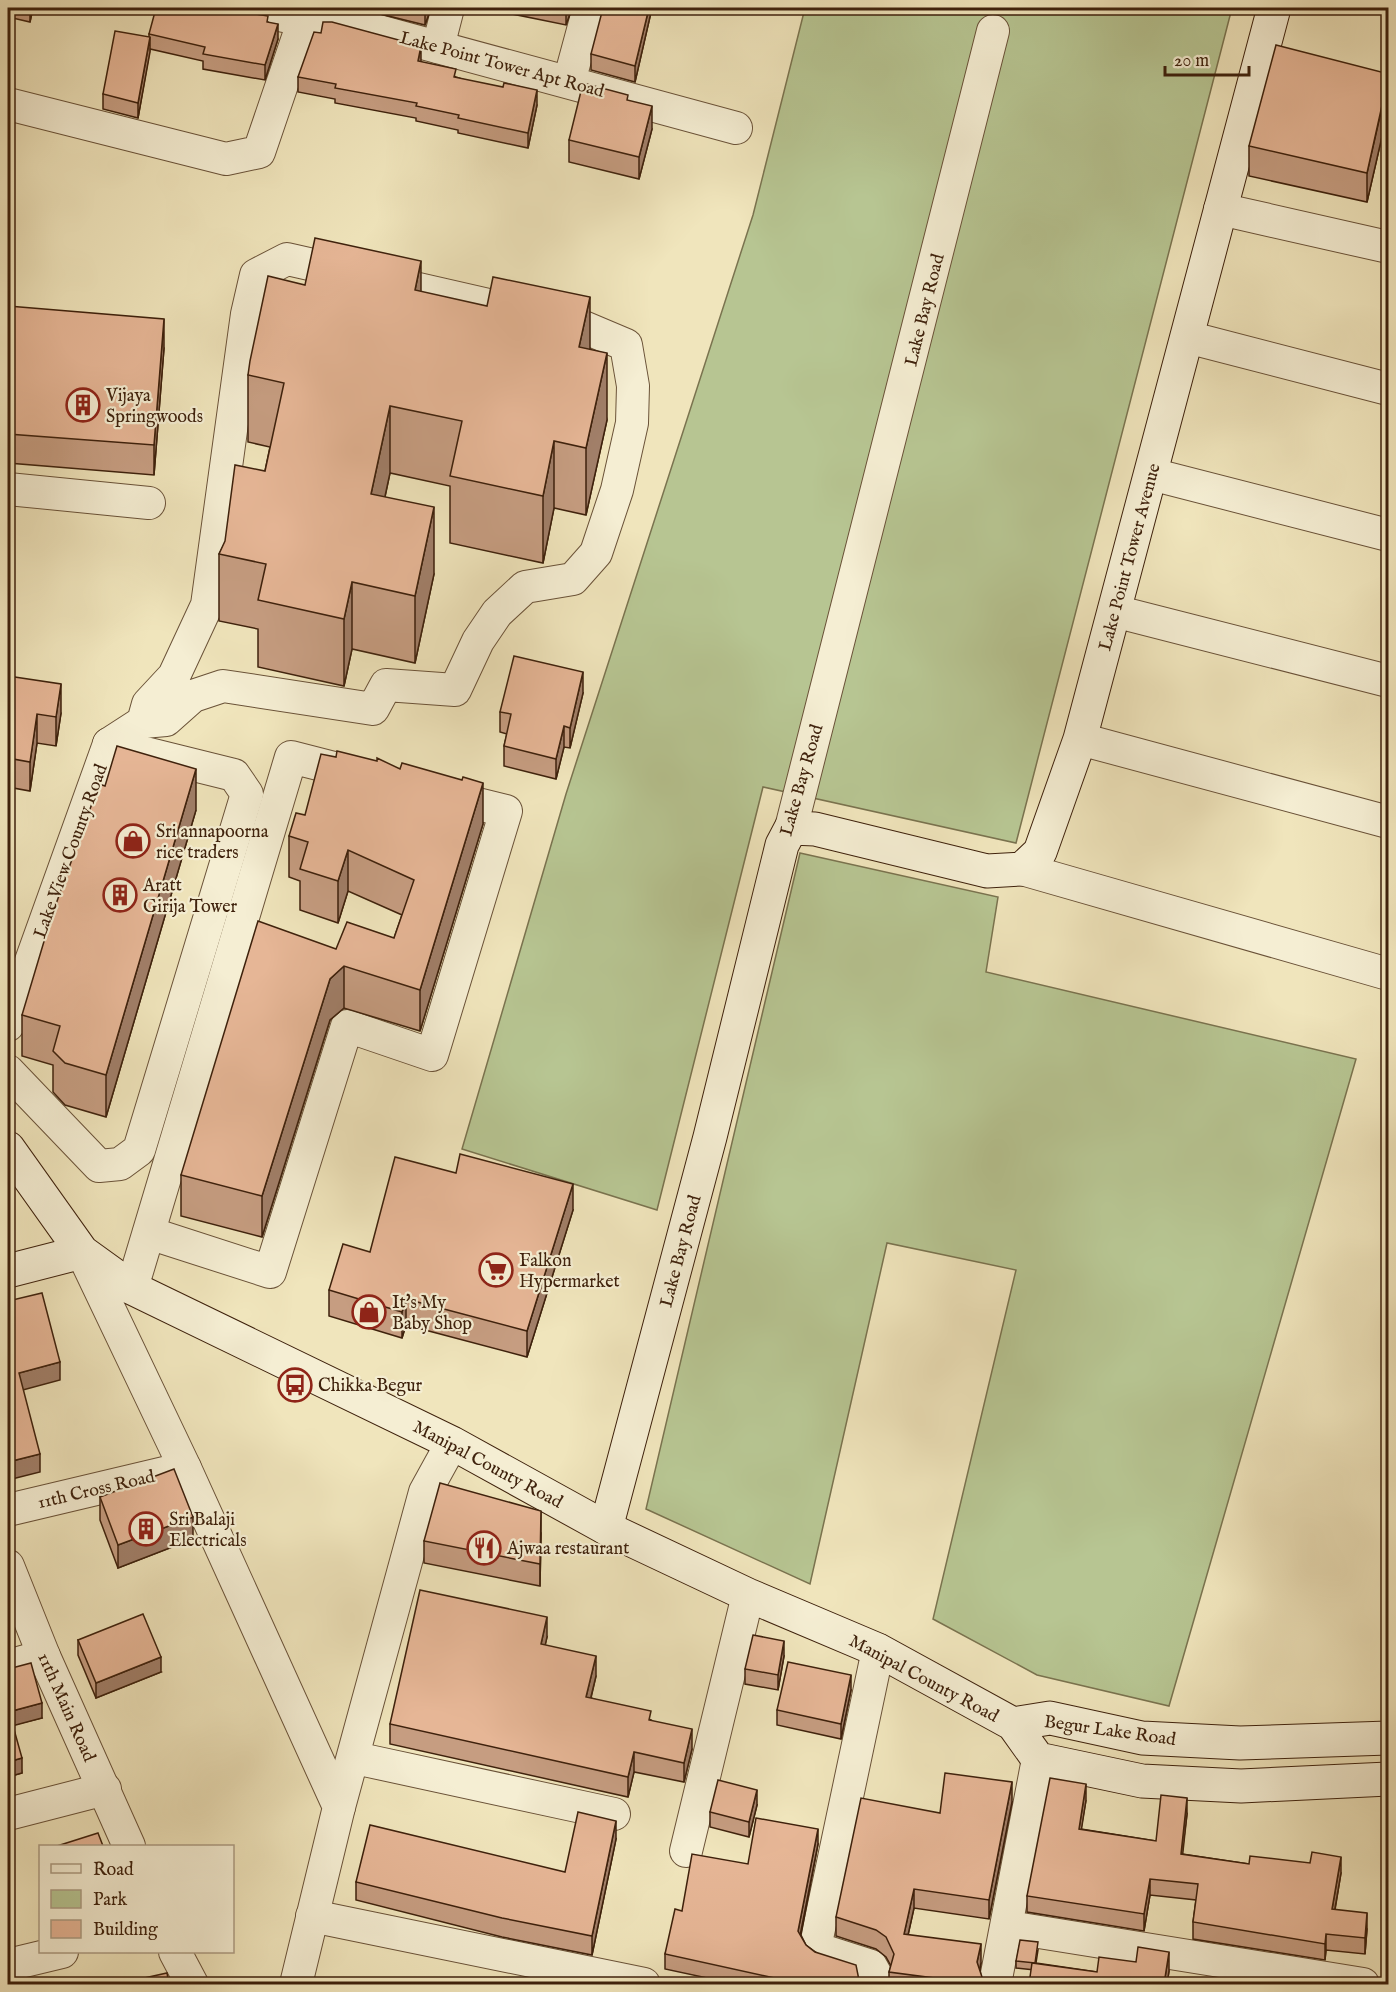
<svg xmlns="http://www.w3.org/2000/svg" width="1396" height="1992" font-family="'IM FELL English',serif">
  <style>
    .green { fill: #b7c592; stroke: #7a734f; stroke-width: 1.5 }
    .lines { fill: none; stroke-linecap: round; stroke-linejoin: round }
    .street-casing { stroke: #6a5238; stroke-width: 34 }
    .secondary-casing { stroke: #3e210c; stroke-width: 35 }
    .street { stroke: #f5eed3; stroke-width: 32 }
    .secondary { stroke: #f5eed3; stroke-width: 33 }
    .wall { fill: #c69d81; stroke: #3e210c; stroke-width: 1.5 }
    .shaded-wall { fill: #a17f69; stroke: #3e210c; stroke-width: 1.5 }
    .building { fill: #e6b696; stroke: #3e210c; stroke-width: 1.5 }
    .labels { text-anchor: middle; stroke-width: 4.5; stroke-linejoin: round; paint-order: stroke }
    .street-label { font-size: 18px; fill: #3e210c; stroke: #f5eed3 }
    .poi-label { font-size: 18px; fill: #3e210c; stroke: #f5eed3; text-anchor: start }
  </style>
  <rect width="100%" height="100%" fill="#f0e5bc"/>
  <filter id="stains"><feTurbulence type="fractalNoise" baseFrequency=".00333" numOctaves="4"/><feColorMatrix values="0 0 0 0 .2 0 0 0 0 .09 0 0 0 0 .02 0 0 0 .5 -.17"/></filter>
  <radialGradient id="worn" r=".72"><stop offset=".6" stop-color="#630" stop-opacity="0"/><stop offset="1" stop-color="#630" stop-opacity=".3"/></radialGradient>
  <!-- green -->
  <g class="green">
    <polygon points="805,8 1232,8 1016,843 763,787 657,1210 462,1149 566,794 753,215"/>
    <polygon points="800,853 998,897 986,972 1356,1059 1169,1706 1037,1675 933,1619 1016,1270 887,1243 810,1584 646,1509"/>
  </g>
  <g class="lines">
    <defs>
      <g id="street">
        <polyline points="243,8 305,20 334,19 736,128"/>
        <polyline points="438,47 448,8"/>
        <polyline points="569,82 589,8"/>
        <polyline points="8,104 226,159 259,152 308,8"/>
        <polyline points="1220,209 1388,247"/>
        <polyline points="1187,337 1388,389"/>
        <polyline points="1151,474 1388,535"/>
        <polyline points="8,489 149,503"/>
        <polyline points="1114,611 1388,681"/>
        <polyline points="1080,739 1388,822"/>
        <polyline points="109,744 143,722 166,720 193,696 223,686 373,709 386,685 455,690 478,641 497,613 525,587 573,579 596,553 617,490 632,423 633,386 626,345 581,326 287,259 256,275 247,314 207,605 174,676 148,704 143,722"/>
        <polyline points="791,828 993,31"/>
        <polyline points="1022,869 1388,974"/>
        <polyline points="8,1025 109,744"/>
        <polyline points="8,1071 99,1166 120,1164 139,1150 247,794 234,775 109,744"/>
        <polyline points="149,1233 270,1272 347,1026 432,1055 506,811 441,795"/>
        <polyline points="82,1252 185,1468 339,1807 296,1984"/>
        <polyline points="132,1288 291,757 361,775"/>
        <polyline points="8,1510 185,1468"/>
        <polyline points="8,1566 44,1656 129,1846"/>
        <polyline points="8,1666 44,1656"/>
        <polyline points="355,1758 614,1814"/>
        <polyline points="339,1807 425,1492 452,1443"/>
        <polyline points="8,1814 105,1789"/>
        <polyline points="686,1851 748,1595"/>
        <polyline points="312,1916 644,1984"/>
        <polyline points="1008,1927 1363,1984"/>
        <polyline points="175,1952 192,1984"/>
        <polyline points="8,1965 62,1952"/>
        <polyline points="873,1984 876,1975 871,1966 821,1950 816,1943 878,1650"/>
        <polyline points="995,1984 1038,1759"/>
      </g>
      <g id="secondary">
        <polyline points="8,1148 82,1252 132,1288 452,1443 606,1528 748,1595 878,1650 1013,1724 1038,1759 1142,1781 1241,1786 1388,1779"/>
        <polyline points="8,1271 82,1252"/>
        <polyline points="606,1528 710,1137 782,845 791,828 815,829 987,871 1022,869 1040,852 1080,739 1274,8"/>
        <polyline points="1013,1724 1050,1718 1142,1738 1240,1743 1388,1738"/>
      </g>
    </defs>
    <!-- street casing -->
    <use href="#street" class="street-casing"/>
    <!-- secondary casing -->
    <use href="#secondary" class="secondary-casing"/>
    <!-- street -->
    <use href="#street" class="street"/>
    <!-- secondary -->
    <use href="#secondary" class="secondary"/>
  </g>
  <!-- wall -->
  <g class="wall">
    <polygon points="8,8 33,8 30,22 8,17"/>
    <polygon points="356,8 431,8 425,25"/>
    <polygon points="483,8 572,8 566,25"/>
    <polygon points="652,8 635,82 591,70 591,54"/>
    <polygon points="268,22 278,39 265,80 203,69 203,61 150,49 138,118 103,109 103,94 149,37 149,34"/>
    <polygon points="421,62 456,77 537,105 528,148 458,133 458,130 416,121 416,118 335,103 335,99 298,92 298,77"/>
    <polygon points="1389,74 1389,106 1367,202 1249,176 1249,146"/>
    <polygon points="628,101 652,129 639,179 569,162 569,140"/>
    <polygon points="305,285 421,292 590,349 607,420 586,515 554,508 543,563 450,543 450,486 390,473 385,497 434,574 415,663 352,649 344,686 258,667 258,629 219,621 219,554 265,471 270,447 248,442 248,375"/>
    <polygon points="8,306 164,348 154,475 8,463"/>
    <polygon points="8,676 61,713 56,746 37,743 30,791 8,787"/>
    <polygon points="583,693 570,748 564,747 556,779 504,766 504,746 507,734 500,732 500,712"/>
    <polygon points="196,810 106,1117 65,1105 53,1092 53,1065 22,1056 22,1015"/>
    <polygon points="305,815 483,824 420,1031 344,1008 330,1020 262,1237 181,1216 181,1175 336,949 394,938 402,915 348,891 338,923 300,910 300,881 289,877 289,836"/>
    <polygon points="573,1210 527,1357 406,1325 402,1338 329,1316 329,1290 370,1252"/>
    <polygon points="100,1497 193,1539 118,1568 100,1520"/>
    <polygon points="541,1533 540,1586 424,1563 424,1541"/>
    <polygon points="547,1637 545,1645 596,1676 591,1698 651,1720 692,1749 684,1782 634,1772 628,1797 390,1744 390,1724"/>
    <polygon points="78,1640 161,1672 96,1698 78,1655"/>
    <polygon points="784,1656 778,1690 745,1684 745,1669"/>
    <polygon points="8,1668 42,1718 13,1725 22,1773 8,1777"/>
    <polygon points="851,1690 841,1739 777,1725 777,1710"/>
    <polygon points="1086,1800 1081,1829 1156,1841 1187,1814 1182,1854 1249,1864 1341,1873 1335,1910 1367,1929 1365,1954 1326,1950 1325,1960 1193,1939 1193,1922 1196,1900 1150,1895 1144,1931 1027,1912 1027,1896"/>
    <polygon points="1012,1802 989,1919 914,1908 908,1935 981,1963 980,1969 982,1984 889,1984 889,1972 891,1966 886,1957 876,1949 836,1936 836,1917 940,1813"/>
    <polygon points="757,1805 749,1837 710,1827 710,1812"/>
    <polygon points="616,1839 592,1955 502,1937 356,1900 356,1882 565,1872"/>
    <polygon points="818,1844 801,1935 806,1945 859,1984 735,1984 665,1969 665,1954 682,1911 748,1864"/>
    <polygon points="1038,1950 1036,1963 1097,1972 1169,1971 1167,1984 1016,1968 1016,1961"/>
  </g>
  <!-- shaded-wall -->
  <g class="shaded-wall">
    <polygon points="30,8 33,8 30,22"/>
    <polygon points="425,8 431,8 425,25"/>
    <polygon points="566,8 572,8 566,25"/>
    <polygon points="649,8 652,8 635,82 635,66"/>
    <polygon points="278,24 278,39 265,80 265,65"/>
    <polygon points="150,37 150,52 138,118 138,103"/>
    <polygon points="421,46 421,61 418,76 418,61"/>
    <polygon points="1389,77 1389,106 1367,202 1367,173"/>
    <polygon points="537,90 537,105 528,148 528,133"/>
    <polygon points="652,106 652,129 639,179 639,157"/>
    <polygon points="421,261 421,328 415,290"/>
    <polygon points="590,297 590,364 579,347"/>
    <polygon points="164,319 164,348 154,475 154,445"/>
    <polygon points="607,353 607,420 586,515 586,448"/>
    <polygon points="390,406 390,473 371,561 371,494"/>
    <polygon points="554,441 554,508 543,563 543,496"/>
    <polygon points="434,507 434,574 415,663 415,596"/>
    <polygon points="352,582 352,649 344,686 344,619"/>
    <polygon points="583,672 583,693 570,748 570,728"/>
    <polygon points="61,684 61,713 56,746 56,717"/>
    <polygon points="37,714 37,743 30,791 30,762"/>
    <polygon points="564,726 564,747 556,779 556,759"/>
    <polygon points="196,769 196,810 106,1117 106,1075"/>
    <polygon points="483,783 483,824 420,1031 420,990"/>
    <polygon points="348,850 348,891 338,923 338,881"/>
    <polygon points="344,966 344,1008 330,1020 262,1237 262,1196 330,979"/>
    <polygon points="573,1184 573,1210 527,1357 527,1331"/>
    <polygon points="406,1299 406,1325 402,1338 402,1312"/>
    <polygon points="60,1362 60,1380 19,1391 19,1373"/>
    <polygon points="40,1454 40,1472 8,1480 8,1462"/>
    <polygon points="541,1511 541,1533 540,1586 540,1564"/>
    <polygon points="193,1517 193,1539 118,1568 118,1545"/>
    <polygon points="547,1617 547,1637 541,1664 541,1644"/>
    <polygon points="784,1641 784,1656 778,1690 778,1675"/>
    <polygon points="596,1656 596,1676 586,1717 586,1697"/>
    <polygon points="161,1657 161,1672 96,1698 96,1683"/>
    <polygon points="851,1675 851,1690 841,1739 841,1724"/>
    <polygon points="42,1703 42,1718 12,1726 12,1711"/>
    <polygon points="692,1729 692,1749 684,1782 684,1763"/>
    <polygon points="634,1752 634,1772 628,1797 628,1777"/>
    <polygon points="22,1758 22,1773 8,1777 8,1762"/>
    <polygon points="1012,1782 1012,1802 989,1919 989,1900"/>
    <polygon points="1086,1784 1086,1800 1079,1845 1079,1829"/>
    <polygon points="757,1790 757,1805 749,1837 749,1822"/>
    <polygon points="1187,1798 1187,1814 1181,1870 1181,1854"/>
    <polygon points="616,1821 616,1839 592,1955 592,1936"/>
    <polygon points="818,1829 818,1844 798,1946 798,1931"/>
    <polygon points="1341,1857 1341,1873 1332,1926 1332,1909"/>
    <polygon points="1150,1879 1150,1895 1144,1931 1144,1914"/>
    <polygon points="914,1889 914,1908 904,1953 904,1934"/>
    <polygon points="1367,1913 1367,1929 1365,1954 1365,1938"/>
    <polygon points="1326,1934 1326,1950 1325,1960 1325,1944"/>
    <polygon points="981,1944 981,1963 977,1981 977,1962"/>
    <polygon points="1169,1952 1169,1971 1167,1984 1164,1984"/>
  </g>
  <!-- building -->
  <g class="building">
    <polygon points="156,8 220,8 268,16 267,22 278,24 265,65 203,54 205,47 149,34"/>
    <polygon points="603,8 649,8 635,66 591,54"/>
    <polygon points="323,22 332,22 421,46 418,61 456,69 454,77 503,87 504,83 537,90 528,133 458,118 459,115 416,106 417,103 335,88 336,84 298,77 314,32 321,33"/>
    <polygon points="115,31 150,37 138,103 103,94"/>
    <polygon points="1276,45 1389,74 1367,173 1249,146"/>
    <polygon points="583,83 628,95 627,100 652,106 639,157 569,140"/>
    <polygon points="315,238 421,261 415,290 487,306 493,277 590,297 579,347 607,353 586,448 554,441 543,496 450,476 462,421 390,406 371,494 434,507 415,596 352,582 344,619 258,600 266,564 219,554 225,541 235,465 265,471 284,383 248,375 250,361 268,276 305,285"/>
    <polygon points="8,306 164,319 154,445 8,434"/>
    <polygon points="514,656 583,672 570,728 564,726 556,759 504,746 511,714 500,712"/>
    <polygon points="8,676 61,684 56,717 37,714 30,762 8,758"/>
    <polygon points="117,746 196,769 106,1075 65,1063 53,1051 60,1026 22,1015 51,918 99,784 105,786"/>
    <polygon points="337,751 377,761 377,758 400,769 402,763 462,780 463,777 483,783 420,990 344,966 330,979 262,1196 181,1175 258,921 336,949 347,922 394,938 414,880 348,850 338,881 300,869 308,842 289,836 296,813 305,815 321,754 336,757"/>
    <polygon points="460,1154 573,1184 527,1331 406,1299 402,1312 329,1290 343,1244 370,1252 395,1157 456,1173"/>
    <polygon points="42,1293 60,1362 19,1373 40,1454 8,1462 8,1301"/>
    <polygon points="174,1469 193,1517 118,1545 100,1497"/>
    <polygon points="440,1483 541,1511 540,1564 424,1541"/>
    <polygon points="420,1590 547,1617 541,1644 596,1656 586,1697 651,1711 649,1720 692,1729 684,1763 634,1752 628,1777 390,1724"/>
    <polygon points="143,1614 161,1657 96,1683 78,1640"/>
    <polygon points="753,1635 784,1641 778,1675 745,1669"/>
    <polygon points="788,1662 851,1675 841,1724 777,1710"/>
    <polygon points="31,1663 42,1703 12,1711 8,1694 8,1668 12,1668"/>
    <polygon points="8,1708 22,1758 8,1762"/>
    <polygon points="945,1773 1012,1782 989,1900 914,1889 904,1934 981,1944 977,1962 982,1977 981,1984 934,1984 934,1978 889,1972 894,1954 886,1937 876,1930 836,1917 861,1798 940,1813"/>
    <polygon points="1050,1778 1086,1784 1079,1829 1156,1841 1161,1795 1187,1798 1181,1854 1249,1864 1250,1856 1310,1863 1312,1852 1341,1857 1332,1909 1367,1913 1365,1938 1326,1934 1325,1944 1193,1922 1198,1884 1150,1879 1144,1914 1027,1896"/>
    <polygon points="718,1780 757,1790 749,1822 710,1812"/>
    <polygon points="578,1812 616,1821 592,1936 502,1918 356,1882 370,1825 565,1872"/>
    <polygon points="756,1818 818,1829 798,1931 806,1945 815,1952 856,1965 859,1980 858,1984 802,1984 665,1954 675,1909 682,1911 692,1854 748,1864"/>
    <polygon points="98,1833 103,1846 57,1846"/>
    <polygon points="1020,1940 1038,1942 1035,1963 1016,1961"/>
    <polygon points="1138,1947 1169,1952 1164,1984 1029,1984 1032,1963 1097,1972 1099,1957 1136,1962"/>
    <polygon points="167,1973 169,1984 136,1984 135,1980"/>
  </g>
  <!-- icons -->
  <defs>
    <symbol id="building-ring" viewBox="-11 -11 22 22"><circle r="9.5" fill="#f5eed3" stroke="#8f2418" stroke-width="1.5"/><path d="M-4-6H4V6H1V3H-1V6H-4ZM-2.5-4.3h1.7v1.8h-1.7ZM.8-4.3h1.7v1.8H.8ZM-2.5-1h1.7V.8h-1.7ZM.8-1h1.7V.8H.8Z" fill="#8f2418"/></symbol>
    <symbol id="shop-ring" viewBox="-11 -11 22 22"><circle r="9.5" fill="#f5eed3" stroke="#8f2418" stroke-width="1.5"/><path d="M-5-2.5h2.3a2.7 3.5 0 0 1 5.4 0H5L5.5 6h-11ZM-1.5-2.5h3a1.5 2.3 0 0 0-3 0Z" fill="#8f2418"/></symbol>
    <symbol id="supermarket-ring" viewBox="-11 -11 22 22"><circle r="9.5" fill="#f5eed3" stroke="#8f2418" stroke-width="1.5"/><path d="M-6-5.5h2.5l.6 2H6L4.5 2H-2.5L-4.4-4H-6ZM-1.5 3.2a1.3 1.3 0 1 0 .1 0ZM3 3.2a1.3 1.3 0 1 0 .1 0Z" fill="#8f2418"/></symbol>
    <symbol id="bus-ring" viewBox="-11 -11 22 22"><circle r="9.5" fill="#f5eed3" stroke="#8f2418" stroke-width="1.5"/><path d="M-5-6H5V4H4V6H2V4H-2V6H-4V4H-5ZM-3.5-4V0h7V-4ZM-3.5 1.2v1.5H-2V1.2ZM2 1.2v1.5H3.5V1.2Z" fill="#8f2418"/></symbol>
    <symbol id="restaurant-ring" viewBox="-11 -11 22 22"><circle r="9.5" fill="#f5eed3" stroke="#8f2418" stroke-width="1.5"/><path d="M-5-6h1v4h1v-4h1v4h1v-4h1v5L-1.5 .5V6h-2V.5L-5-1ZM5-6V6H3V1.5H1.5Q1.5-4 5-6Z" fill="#8f2418"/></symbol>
  </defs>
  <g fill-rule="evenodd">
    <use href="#building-ring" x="64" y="386" width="38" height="38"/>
    <use href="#shop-ring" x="114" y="822" width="38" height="38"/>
    <use href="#building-ring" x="101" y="876" width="38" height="38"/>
    <use href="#supermarket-ring" x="477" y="1251" width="38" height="38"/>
    <use href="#shop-ring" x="350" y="1293" width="38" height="38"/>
    <use href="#bus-ring" x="276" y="1366" width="38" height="38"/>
    <use href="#building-ring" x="127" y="1510" width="38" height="38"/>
    <use href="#restaurant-ring" x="465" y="1529" width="38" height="38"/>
  </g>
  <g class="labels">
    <!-- street labels -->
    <g class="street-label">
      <text transform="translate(502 64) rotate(15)" y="6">Lake Point Tower Apt Road</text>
      <text transform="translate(924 310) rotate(-76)" y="6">Lake Bay Road</text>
      <text transform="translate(1129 557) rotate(-75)" y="6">Lake Point Tower Avenue</text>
      <text transform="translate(801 780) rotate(-74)" y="6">Lake Bay Road</text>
      <text transform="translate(70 851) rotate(-70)" y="6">Lake View County Road</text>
      <text transform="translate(680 1251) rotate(-75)" y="6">Lake Bay Road</text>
      <text transform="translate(488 1464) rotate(28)" y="6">Manipal County Road</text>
      <text transform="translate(96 1489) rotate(-13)" y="6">11th Cross Road</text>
      <text transform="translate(924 1678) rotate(28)" y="6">Manipal County Road</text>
      <text transform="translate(67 1707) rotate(66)" y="6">11th Main Road</text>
      <text transform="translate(1110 1730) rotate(8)" y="6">Begur Lake Road</text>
    </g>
    <!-- poi labels -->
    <g class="poi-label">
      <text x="106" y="401">Vijaya<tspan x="106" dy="21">Springwoods</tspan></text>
      <text x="156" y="837">Sri annapoorna<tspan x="156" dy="21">rice traders</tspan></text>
      <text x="143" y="891">Aratt<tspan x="143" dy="21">Girija Tower</tspan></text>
      <text x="519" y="1266">Falkon<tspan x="519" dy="21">Hypermarket</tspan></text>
      <text x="392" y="1308">It's My<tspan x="392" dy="21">Baby Shop</tspan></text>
      <text x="318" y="1391">Chikka Begur</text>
      <text x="169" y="1525">Sri Balaji<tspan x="169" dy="21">Electricals</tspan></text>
      <text x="507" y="1554">Ajwaa restaurant</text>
    </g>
  </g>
  <!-- margin -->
  <rect width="1396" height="1992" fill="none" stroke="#f0e5bc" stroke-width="30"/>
  <rect x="9" y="9" width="1378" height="1974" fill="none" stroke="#3e210c" stroke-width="3"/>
  <rect x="15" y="15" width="1366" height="1962" fill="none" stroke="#3e210c" stroke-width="1.5"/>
  <!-- legend -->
  <rect x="39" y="1845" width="195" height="108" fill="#f5eed3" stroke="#ac9c83" stroke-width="1.5"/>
  <rect x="51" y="1864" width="30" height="9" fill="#f5eed3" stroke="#ac9c83" stroke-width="1.5"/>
  <text x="93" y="1875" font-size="18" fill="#3e210c">Road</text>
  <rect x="51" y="1890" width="30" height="18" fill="#b7c592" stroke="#ac9c83" stroke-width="1.5"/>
  <text x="93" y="1905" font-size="18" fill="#3e210c">Park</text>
  <rect x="51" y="1920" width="30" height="18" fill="#e6b696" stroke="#ac9c83" stroke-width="1.5"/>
  <text x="93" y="1935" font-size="18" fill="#3e210c">Building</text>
  <!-- scale -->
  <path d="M1165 66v9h84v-9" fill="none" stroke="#3e210c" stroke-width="3"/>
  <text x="1174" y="66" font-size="18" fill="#3e210c" stroke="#f5eed3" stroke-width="4.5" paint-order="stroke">20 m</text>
  <rect width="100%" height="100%" filter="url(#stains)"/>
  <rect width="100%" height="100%" fill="url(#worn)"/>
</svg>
